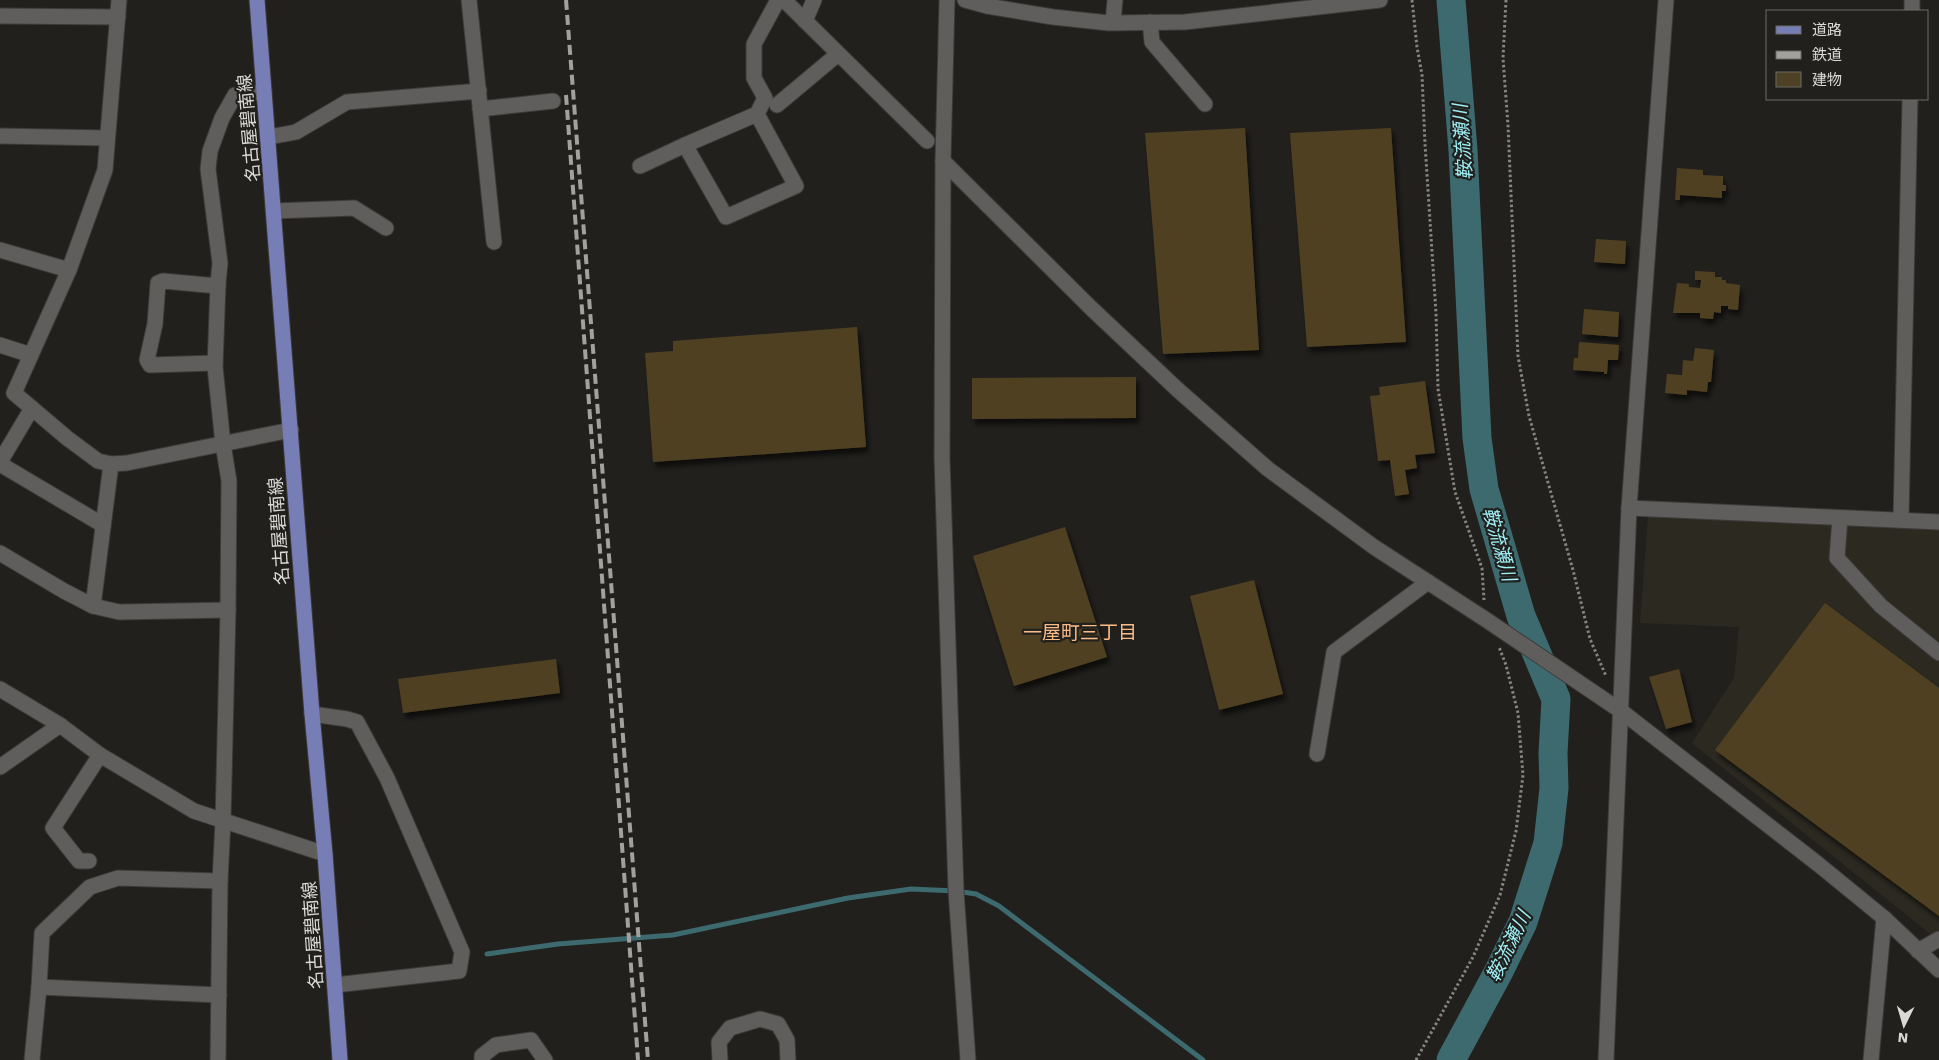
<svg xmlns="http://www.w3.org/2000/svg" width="1939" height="1060" font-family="'Work Sans','Noto Sans JP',sans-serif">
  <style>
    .built { fill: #2c2921 }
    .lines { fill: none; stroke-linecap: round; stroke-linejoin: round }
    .stream { stroke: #3d6a6e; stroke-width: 5 }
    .river { stroke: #3d6a6e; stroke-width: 29 }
    .building { fill: #4f4123; filter: url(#shadow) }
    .minor-casing { stroke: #3c3b3a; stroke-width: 17 }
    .major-casing { stroke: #3c3b3a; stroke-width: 17 }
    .path { stroke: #858481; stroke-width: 3; stroke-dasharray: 2.5 2.5; stroke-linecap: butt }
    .minor { stroke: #605e5c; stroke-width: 15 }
    .major { stroke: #767eb5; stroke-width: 15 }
    .rail { stroke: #a2a19f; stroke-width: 4; stroke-dasharray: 10 5; stroke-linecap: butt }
    .labels { text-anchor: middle; stroke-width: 4.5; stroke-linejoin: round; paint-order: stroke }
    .street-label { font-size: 18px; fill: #dad9d7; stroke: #21201d }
    .water-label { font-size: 19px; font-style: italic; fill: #9eeff6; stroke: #21201d }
    .neighbourhood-label { font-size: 19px; fill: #fabb86; stroke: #21201d }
  </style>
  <defs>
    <filter id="shadow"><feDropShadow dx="3" dy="5.5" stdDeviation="2.5" flood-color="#0009"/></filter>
  </defs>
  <rect width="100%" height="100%" fill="#21201d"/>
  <!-- built -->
  <polygon class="built" points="1648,515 1830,522 1939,530 1939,941 1692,743 1734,678 1739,627 1640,623"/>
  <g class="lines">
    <!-- stream -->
    <polyline class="stream" points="487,954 558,944 673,935 848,898 911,889 956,891 976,894 999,906 1203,1060"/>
    <!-- river -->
    <polyline class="river" points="1451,1060 1499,971 1523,922 1548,843 1554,788 1553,753 1556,699 1521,616 1484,489 1477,438 1463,150 1451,0"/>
  </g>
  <!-- building -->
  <g class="building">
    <polygon points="1245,128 1259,350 1163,354 1145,133"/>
    <polygon points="1391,128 1406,342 1307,347 1290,133"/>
    <polygon points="1677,168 1703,170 1703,175 1723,176 1723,185 1726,185 1726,191 1722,191 1722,198 1680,195 1680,200 1675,200"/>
    <polygon points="1596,239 1626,241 1625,264 1594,262"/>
    <polygon points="1695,271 1715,272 1715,277 1722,277 1722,280 1726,280 1726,283 1740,285 1738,310 1728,309 1728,306 1721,306 1721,313 1714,312 1713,319 1700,318 1700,313 1673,313 1677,283 1689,284 1689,287 1700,288 1701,280 1695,280"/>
    <polygon points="1584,309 1619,312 1618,337 1582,334"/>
    <polygon points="857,327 866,447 653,462 645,353 673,351 673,341"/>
    <polygon points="1579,342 1619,345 1618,360 1608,360 1607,374 1604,374 1604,372 1573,370 1574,358 1578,358"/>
    <polygon points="1695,348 1714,350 1711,382 1708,382 1707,392 1687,390 1687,395 1665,393 1667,374 1682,375 1683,360 1693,361"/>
    <polygon points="1136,377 1136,418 972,419 972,378"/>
    <polygon points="1425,381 1435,453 1415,455 1417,468 1405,470 1409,494 1395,496 1390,460 1378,461 1370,396 1380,395 1379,387"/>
    <polygon points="1065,527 1107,657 1014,686 973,556"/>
    <polygon points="1254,580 1283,694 1219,710 1190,596"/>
    <polygon points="1825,603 1939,688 1939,916 1715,750"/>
    <polygon points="556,659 560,693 403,713 398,679"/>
    <polygon points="1679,669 1692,722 1666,729 1649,677"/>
  </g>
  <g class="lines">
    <defs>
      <g id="minor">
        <polyline points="119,0 105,170 69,270 14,393 67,438 98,461 111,464 127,463 291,430"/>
        <polyline points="469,0 494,242"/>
        <polyline points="784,0 927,141"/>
        <polyline points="947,0 943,161 942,458 956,891 968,1060"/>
        <polyline points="965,0 987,6 1053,17 1109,23 1185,22 1380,0"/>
        <polyline points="1912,11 1912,0"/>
        <polyline points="0,16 118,17"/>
        <polyline points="805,21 814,0"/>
        <polyline points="1113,22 1115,0"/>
        <polyline points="1150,22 1152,42 1205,104"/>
        <polyline points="777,105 838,54"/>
        <polyline points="480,109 553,101"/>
        <polyline points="757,114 796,186 726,217 685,145 757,114 765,98 754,78 754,44 778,0"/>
        <polyline points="0,136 107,138"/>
        <polyline points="269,137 296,132 347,102 479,91"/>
        <polyline points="943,161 1091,308 1178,390 1268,469 1374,547 1488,621 1621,711 1818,864 1884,918 1939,970"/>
        <polyline points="640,166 685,145"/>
        <polyline points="274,211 354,208 386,228"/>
        <polyline points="0,250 69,270"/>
        <polyline points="0,345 31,355"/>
        <polyline points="215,363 150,365 147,360 155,324 158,283 163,281 218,286"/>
        <polyline points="0,462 32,408"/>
        <polyline points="0,464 103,525"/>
        <polyline points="1629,508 1939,522"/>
        <polyline points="1840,518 1837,558 1881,606 1939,653"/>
        <polyline points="1901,520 1910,99"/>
        <polyline points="0,553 64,591 93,606 119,612 228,610"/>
        <polyline points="93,606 111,464"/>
        <polyline points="0,689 60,725 100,755 194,811 325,854"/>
        <polyline points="312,714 347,719 357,722 387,778 462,952 459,971 335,985"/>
        <polyline points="1317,754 1334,652 1428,582"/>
        <polyline points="0,767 60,725"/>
        <polyline points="89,861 79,861 53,828 100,755"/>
        <polyline points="1918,951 1939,939"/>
        <polyline points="39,987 219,995"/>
        <polyline points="32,1060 39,987 42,933 90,887 118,878 220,881"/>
        <polyline points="218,1060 220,881 223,822 228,610 229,481 223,444 215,367 218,284 220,263 208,169 210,151 222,118 235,95 264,92"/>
        <polyline points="482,1060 482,1056 496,1045 531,1040 545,1060"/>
        <polyline points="720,1060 719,1042 730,1028 760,1019 778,1024 787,1040 788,1060"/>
        <polyline points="1606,1060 1629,508 1666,0"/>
        <polyline points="1871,1060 1884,918"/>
      </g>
      <polyline id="major" points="257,0 312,714 325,854 340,1060"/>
    </defs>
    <!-- minor casing -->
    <use href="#minor" class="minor-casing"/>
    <!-- major casing -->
    <use href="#major" class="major-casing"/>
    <!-- path -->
    <g class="path">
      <polyline points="1412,0 1417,47 1422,75 1425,144 1436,313 1438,389 1455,492 1482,568 1484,600"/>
      <polyline points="1506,0 1503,58 1508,125 1518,356 1529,416 1573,570 1590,639 1606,676"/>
      <polyline points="1416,1060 1473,957 1500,895 1516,831 1523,775 1518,713 1506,665 1499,647"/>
    </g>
    <!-- minor -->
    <use href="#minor" class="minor"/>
    <!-- major -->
    <use href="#major" class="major"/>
    <!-- rail -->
    <g class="rail">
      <polyline points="566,0 648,1060"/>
      <polyline points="566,95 638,1060"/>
    </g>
  </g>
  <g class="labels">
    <!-- street labels -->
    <g class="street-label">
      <text transform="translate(249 128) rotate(-95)" y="6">名古屋碧南線</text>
      <text transform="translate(279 531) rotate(-94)" y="6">名古屋碧南線</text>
      <text transform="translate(313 935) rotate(-94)" y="6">名古屋碧南線</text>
    </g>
    <!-- water labels -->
    <g class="water-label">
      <text transform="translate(1462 142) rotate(-94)" y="7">鞍流瀬川</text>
      <text transform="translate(1500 544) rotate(74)" y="7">鞍流瀬川</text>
      <text transform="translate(1508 946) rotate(-64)" y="7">鞍流瀬川</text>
    </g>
    <!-- neighbourhood labels -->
    <g class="neighbourhood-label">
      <text x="1080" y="639">一屋町三丁目</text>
    </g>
  </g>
  <!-- legend -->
  <rect x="1766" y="10" width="162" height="90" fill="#21201d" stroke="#6b6a67"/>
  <rect x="1776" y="26" width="25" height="8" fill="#767eb5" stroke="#6b6a67"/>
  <text x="1812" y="35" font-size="15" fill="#dad9d7">道路</text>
  <rect x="1776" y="51" width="25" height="8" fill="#a2a19f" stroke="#6b6a67"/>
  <text x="1812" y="60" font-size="15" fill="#dad9d7">鉄道</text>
  <rect x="1776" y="72" width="25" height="15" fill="#4f4123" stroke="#6b6a67"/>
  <text x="1812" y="85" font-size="15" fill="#dad9d7">建物</text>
  <!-- north arrow -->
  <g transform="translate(1904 1025) rotate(185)" stroke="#21201d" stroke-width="4" paint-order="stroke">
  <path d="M0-4L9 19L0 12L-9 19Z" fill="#dad9d7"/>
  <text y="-8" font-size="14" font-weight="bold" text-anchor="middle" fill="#dad9d7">N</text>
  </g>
</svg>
